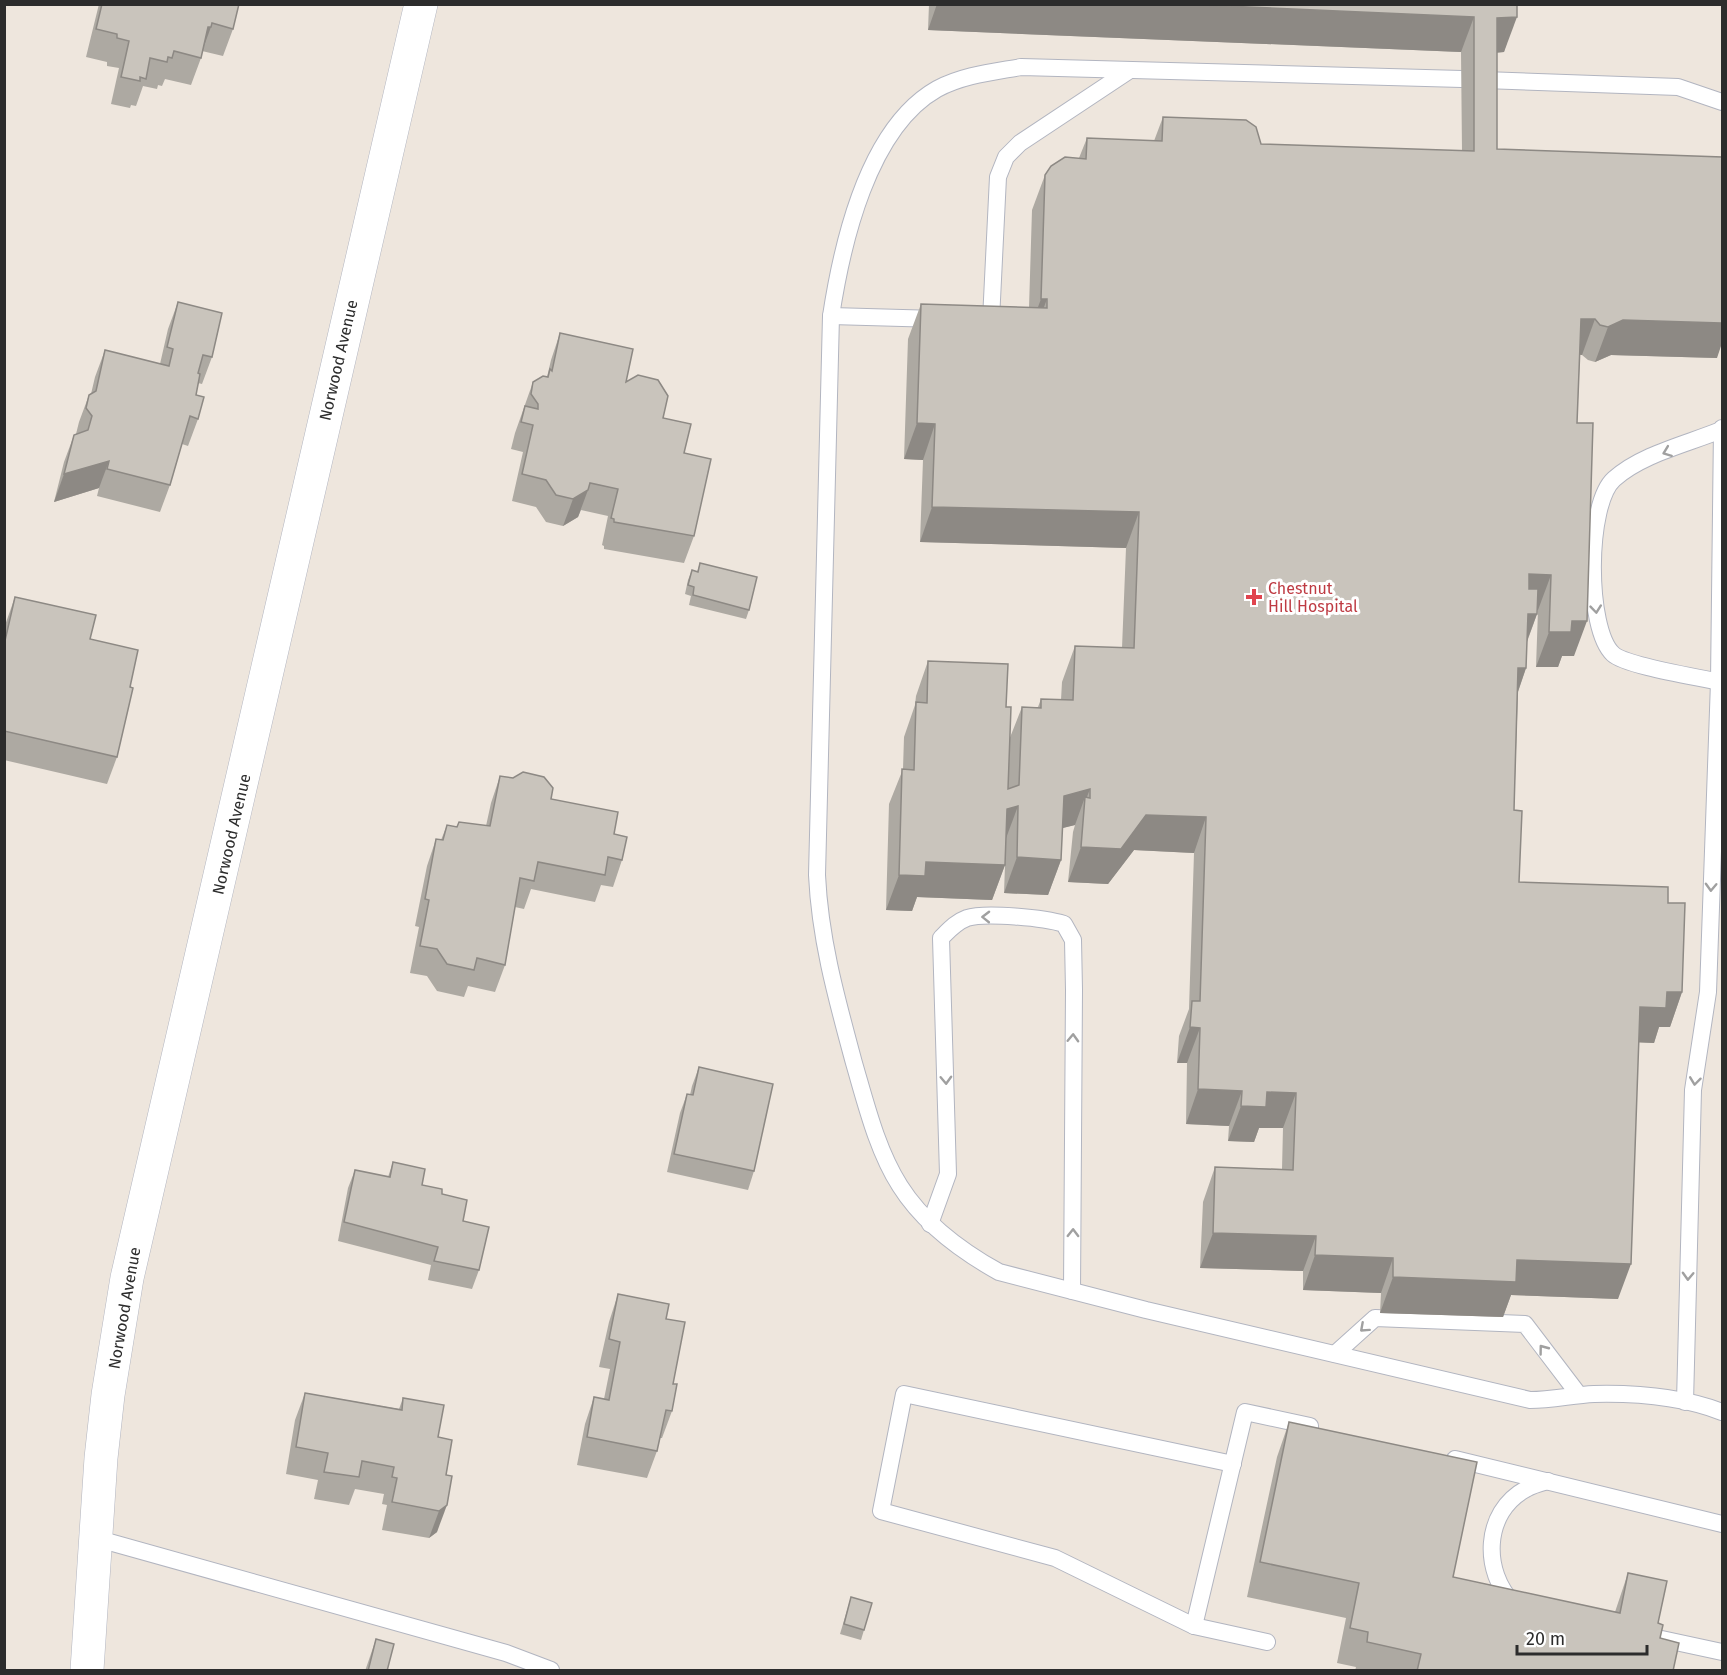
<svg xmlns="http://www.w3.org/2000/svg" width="1727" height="1675" font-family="'Fira Sans',sans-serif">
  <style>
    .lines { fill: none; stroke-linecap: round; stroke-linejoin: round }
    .lane-casing { stroke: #b2b5c0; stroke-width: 18 }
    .street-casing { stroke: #b2b5c0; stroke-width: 34 }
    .lane { stroke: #fff; stroke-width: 16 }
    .street { stroke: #fff; stroke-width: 33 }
    .wall { fill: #ada9a2 }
    .shaded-wall { fill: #8d8984 }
    .building { fill: #c9c4bc; stroke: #8d8984; stroke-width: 1.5 }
    .oneway { stroke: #a0a0a0 }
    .health-dot { fill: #e0444e; stroke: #fff; stroke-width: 2 }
    .labels { text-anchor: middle; stroke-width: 6; stroke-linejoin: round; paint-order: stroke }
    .street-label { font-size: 16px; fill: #2c2c2c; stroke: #fff }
    .health-label { font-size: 16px; fill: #be3a42; stroke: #fff; text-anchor: start }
  </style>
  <rect width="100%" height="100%" fill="#eee6dd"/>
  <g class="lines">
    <defs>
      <g id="lane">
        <path d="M 1462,79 L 1021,67 C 993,72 963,75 937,89 C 868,128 842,244 831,316 L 817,875 C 820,940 837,1000 854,1063 C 866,1104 877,1150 900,1186 C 924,1224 961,1251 999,1272 L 1146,1310 L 1530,1400 C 1552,1400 1573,1395 1594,1394 C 1636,1393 1683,1397 1722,1412"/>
        <polyline points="1484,80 1678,87 1722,102"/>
        <polyline points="831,316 938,319"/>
        <polyline points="982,320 991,320 998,177 1006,157 1020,143 1130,70"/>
        <path d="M 1719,682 C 1698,677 1626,666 1613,654 C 1586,629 1586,504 1614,479 C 1642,454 1687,444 1721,430"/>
        <path d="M 930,1224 L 948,1174 L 941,938 C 949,930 956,922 967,918 C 985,912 1045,918 1064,924 L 1073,940 L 1074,990 L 1072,1291"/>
        <polyline points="1335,1354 1375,1318 1525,1324 1579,1395"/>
        <polyline points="1685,1402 1693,1090 1708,992 1719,682 1722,428"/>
        <polyline points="1455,1459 1722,1524"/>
        <polyline points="95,1538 506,1653 551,1670"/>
        <path d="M 1514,1604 C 1482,1572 1483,1512 1526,1489 C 1533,1485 1541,1483 1548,1481"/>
        <polyline points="1194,1626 1055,1558 881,1511 904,1394 1233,1464"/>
        <polyline points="1657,1638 1722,1652"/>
        <polyline points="1267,1642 1194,1626 1245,1412 1310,1426"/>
      </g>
      <polyline id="street" points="87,1670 101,1458 108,1395 127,1278 421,4"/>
    </defs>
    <!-- lane casing -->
    <use href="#lane" class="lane-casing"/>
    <!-- street casing -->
    <use href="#street" class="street-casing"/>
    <!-- lane -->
    <use href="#lane" class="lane"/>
    <!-- street -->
    <use href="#street" class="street"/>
  </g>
  <!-- wall -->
  <g class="wall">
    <polygon points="99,4 239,4 233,29 223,56 202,51 201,58 191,85 165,79 162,86 158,85 157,89 143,86 136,106 131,105 130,108 111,104 119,68 107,66 107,62 86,57"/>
    <polygon points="929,4 1517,4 1504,52 1497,53 1497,149 1717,358 1611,355 1595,362 1588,360 1582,355 1580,354 1577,423 1574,656 1562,656 1558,667 1536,667 1538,610 1537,610 1537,614 1527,642 1526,668 1518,692 1514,810 1519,882 1668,903 1682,992 1670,1027 1659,1027 1654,1043 1638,1042 1618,1299 1511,1295 1503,1317 1380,1313 1381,1293 1303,1290 1303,1271 1200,1268 1203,1202 1215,1167 1282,1169 1283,1128 1259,1128 1254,1142 1228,1141 1229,1126 1186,1124 1187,1063 1177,1063 1179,1036 1189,1009 1194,853 1134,850 1108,884 1068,882 1073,832 1075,825 1062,828 1061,860 1048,895 1004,893 1005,865 992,900 917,897 912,911 886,910 889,804 903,769 904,737 915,705 916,696 928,661 1006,707 1009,740 1022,707 1038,707 1041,699 1061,700 1062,682 1075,646 1122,648 1126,548 920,542 923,460 904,459 908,339 921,304 1029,308 1032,210 1045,175 1079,158 1087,138 1154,141 1163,117 1261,144 1462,151 1461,52 928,30"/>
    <polygon points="178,302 212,357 202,384 198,383 196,395 198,419 188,446 182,444 170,485 160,512 97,496 99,488 54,502 64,462 74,435 76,434 79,422 89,395 91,394 95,377 105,350 160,364 168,329"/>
    <polygon points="560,333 626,382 663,418 684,453 694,536 684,563 604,549 604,546 602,545 608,516 581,510 578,517 563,526 546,522 536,507 512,501 523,452 511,449 515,433 533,382 547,377 551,360"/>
    <polygon points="700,563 749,610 746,619 689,605 691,596 685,594 688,580 692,570 697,572"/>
    <polygon points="15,597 90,639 130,687 117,757 107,784 4,760 4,628"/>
    <polygon points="500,776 551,799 614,834 622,860 613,887 601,885 595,902 531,889 524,909 515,907 505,965 495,992 468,986 464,997 437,991 427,976 410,973 419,927 415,926 427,866 436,839 441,840 447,825 457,827 459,822 486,826 491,803"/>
    <polygon points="699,1067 754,1171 748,1190 667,1172 680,1113 687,1094 690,1095 692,1086"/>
    <polygon points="393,1162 422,1185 442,1194 463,1221 479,1270 472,1289 428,1280 431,1265 338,1241 348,1188 355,1170 388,1177"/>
    <polygon points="618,1294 666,1319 673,1384 672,1411 662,1438 660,1438 657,1451 647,1478 577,1465 585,1424 594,1397 604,1399 610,1369 599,1367 609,1322"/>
    <polygon points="305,1393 399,1409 403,1398 438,1437 452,1440 437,1532 429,1538 382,1530 387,1505 382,1504 384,1494 355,1489 349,1505 314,1499 318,1480 286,1474 295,1420"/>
    <polygon points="1289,1422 1453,1577 1615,1612 1628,1573 1658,1623 1660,1638 1673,1671 1355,1671 1356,1667 1337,1663 1346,1618 1247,1597 1277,1457"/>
    <polygon points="851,1597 864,1630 861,1640 840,1634"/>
    <polygon points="376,1639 387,1671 365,1671"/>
  </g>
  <!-- shaded-wall -->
  <g class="shaded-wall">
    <polygon points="937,4 1180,4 1474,17 1461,52 928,30"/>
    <polygon points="1517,17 1504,52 1484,53 1497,18"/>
    <polygon points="208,27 211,27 201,54"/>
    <polygon points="1041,299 1047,299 1034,334 1028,334"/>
    <polygon points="1581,319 1595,319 1582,355 1568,354"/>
    <polygon points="1623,320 1722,323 1722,343 1717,358 1611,355 1595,362 1608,327"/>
    <polygon points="917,423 935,424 923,460 904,459"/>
    <polygon points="109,461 99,488 54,502 64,474"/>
    <polygon points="588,490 578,517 563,526 573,499"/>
    <polygon points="932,507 1139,512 1126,548 920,542"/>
    <polygon points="1529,574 1551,575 1538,610 1516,610"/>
    <polygon points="1528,614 1537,614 1524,649"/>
    <polygon points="1572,621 1587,621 1574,656 1562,656 1558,667 1536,667 1549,632"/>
    <polygon points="1518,668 1526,668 1514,703"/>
    <polygon points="1090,789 1085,802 1085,797 1075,825 1051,831 1064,796"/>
    <polygon points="1018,806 1005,841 1007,809"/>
    <polygon points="1146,815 1206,817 1194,853 1134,850 1108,884 1068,882 1081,847"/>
    <polygon points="1017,857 1061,860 1048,895 1004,893"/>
    <polygon points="926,862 1005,865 992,900 917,897 912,911 886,910 899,875"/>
    <polygon points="1667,992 1682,992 1670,1027 1659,1027 1654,1043 1627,1042 1640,1007"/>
    <polygon points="1190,1027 1200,1028 1187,1063 1177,1063"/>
    <polygon points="1198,1089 1242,1091 1229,1126 1186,1124"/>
    <polygon points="1267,1092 1296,1093 1283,1128 1259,1128 1254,1142 1228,1141 1241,1106"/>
    <polygon points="1213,1233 1316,1236 1303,1271 1200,1268"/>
    <polygon points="1315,1255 1393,1258 1381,1293 1303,1290"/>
    <polygon points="1517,1260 1631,1264 1618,1299 1511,1295 1503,1317 1380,1313 1393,1277"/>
    <polygon points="447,1505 437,1532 429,1538 439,1511"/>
  </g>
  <!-- building -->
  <g class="building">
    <polygon points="102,4 239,4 233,29 212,23 211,27 208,27 201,58 174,51 172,58 168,57 167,62 150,58 146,79 140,77 140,81 121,77 129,41 117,38 117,34 96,29"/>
    <polygon points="1180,4 1517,4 1517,17 1497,18 1497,149 1722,157 1722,323 1623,320 1608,327 1600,325 1595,319 1581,319 1577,423 1593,423 1587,621 1572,621 1571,632 1549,632 1551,575 1529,574 1529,589 1538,589 1537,614 1528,614 1526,668 1518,668 1514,810 1522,811 1519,882 1668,887 1668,903 1685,903 1682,992 1667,992 1666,1008 1640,1007 1631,1264 1517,1260 1516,1282 1393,1277 1393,1258 1315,1255 1316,1236 1213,1233 1215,1167 1293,1170 1296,1093 1267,1092 1266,1107 1241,1106 1242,1091 1198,1089 1200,1028 1190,1027 1192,1001 1200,1001 1206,817 1146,815 1121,849 1081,847 1085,797 1090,798 1090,789 1064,796 1061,860 1017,857 1018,806 1007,809 1005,865 926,862 925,876 899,875 902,769 914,770 916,702 927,703 928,661 1008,664 1006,707 1011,707 1008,789 1019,785 1022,707 1041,708 1041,699 1073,700 1075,646 1134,648 1139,512 932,507 935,424 917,423 921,304 1047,308 1047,299 1041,299 1045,175 1051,166 1065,157 1086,159 1087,138 1162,141 1163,117 1246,120 1256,127 1261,144 1474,151 1474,17"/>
    <polygon points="178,302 222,313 212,357 203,355 198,373 200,374 196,395 204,397 198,419 190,416 170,485 107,469 109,461 64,474 74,435 88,430 92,416 86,408 89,395 96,391 105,350 169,366 173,349 167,347"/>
    <polygon points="560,333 633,349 626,382 638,375 658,380 668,396 663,418 691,424 684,453 711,459 694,536 614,522 614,519 611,518 618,489 590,483 588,490 573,499 556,495 546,480 522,474 533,425 521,422 525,406 538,409 538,404 531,394 533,382 543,376 548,377 550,369 552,371"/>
    <polygon points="700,563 757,577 749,610 693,595 694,587 688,585 692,570 698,572"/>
    <polygon points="15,597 96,615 90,639 138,650 130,687 133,688 117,757 4,731 4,645"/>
    <polygon points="523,772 544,777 553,788 551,799 618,812 614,834 627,837 622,860 608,857 605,875 538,862 534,881 520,878 505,965 477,958 474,970 447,964 437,949 420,946 429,900 425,899 436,839 443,840 447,825 457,827 459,822 490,826 500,776 513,778"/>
    <polygon points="699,1067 773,1084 754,1171 674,1154 687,1094 693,1095"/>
    <polygon points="393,1162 425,1169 422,1185 442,1189 442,1194 467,1200 463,1221 489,1227 479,1270 434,1261 438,1247 344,1222 355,1170 390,1177"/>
    <polygon points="618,1294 669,1304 666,1319 685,1322 673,1384 677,1384 672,1411 666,1410 657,1451 587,1437 594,1397 609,1400 620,1342 609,1339"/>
    <polygon points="305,1393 402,1410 403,1398 444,1405 438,1437 452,1440 446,1475 452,1476 447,1505 439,1511 392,1502 397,1478 392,1477 394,1467 362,1461 359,1477 324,1472 328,1453 296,1447"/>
    <polygon points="1289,1422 1477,1462 1453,1577 1620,1613 1628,1573 1667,1581 1658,1623 1663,1625 1660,1638 1679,1643 1673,1671 1417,1671 1421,1654 1367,1642 1368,1632 1350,1628 1359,1583 1260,1562"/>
    <polygon points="851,1597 872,1603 864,1630 844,1624"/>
    <polygon points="376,1639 394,1644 387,1671 368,1671"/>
  </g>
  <!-- one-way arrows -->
  <defs><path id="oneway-chevron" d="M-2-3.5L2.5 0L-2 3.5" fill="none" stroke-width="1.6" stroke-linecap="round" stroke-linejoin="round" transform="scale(1.5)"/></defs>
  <g class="oneway">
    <use href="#oneway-chevron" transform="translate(1667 452) rotate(159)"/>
    <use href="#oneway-chevron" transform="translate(1596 609) rotate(84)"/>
    <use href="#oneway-chevron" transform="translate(1711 887) rotate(92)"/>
    <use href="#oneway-chevron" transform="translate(986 917) rotate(-179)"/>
    <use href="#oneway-chevron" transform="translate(1073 1038) rotate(-88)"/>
    <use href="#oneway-chevron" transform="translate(946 1080) rotate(88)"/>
    <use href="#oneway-chevron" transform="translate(1695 1081) rotate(97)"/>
    <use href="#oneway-chevron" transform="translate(1073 1233) rotate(-89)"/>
    <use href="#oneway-chevron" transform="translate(1688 1276) rotate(92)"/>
    <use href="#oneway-chevron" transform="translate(1364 1328) rotate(138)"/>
    <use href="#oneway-chevron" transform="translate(1543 1349) rotate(-127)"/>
  </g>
  <!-- markers -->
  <path class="health-dot" d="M1251 588h6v6h6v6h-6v6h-6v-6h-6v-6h6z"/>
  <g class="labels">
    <!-- street labels -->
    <g class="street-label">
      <text transform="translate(338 360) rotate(-77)" y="6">Norwood Avenue</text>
      <text transform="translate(231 834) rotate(-77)" y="6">Norwood Avenue</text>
      <text transform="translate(124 1308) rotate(-80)" y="6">Norwood Avenue</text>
    </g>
    <!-- health labels -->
    <g class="health-label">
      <text x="1268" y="594">Chestnut<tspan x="1268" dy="18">Hill Hospital</tspan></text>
    </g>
  </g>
  <!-- border -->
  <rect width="1727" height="1675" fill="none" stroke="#2c2c2c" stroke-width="12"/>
  <!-- scale -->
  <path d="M1517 1645v9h130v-9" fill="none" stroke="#2c2c2c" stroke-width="3"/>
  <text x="1526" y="1645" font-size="18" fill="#2c2c2c" stroke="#ffffff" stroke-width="4.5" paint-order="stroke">20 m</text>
</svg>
